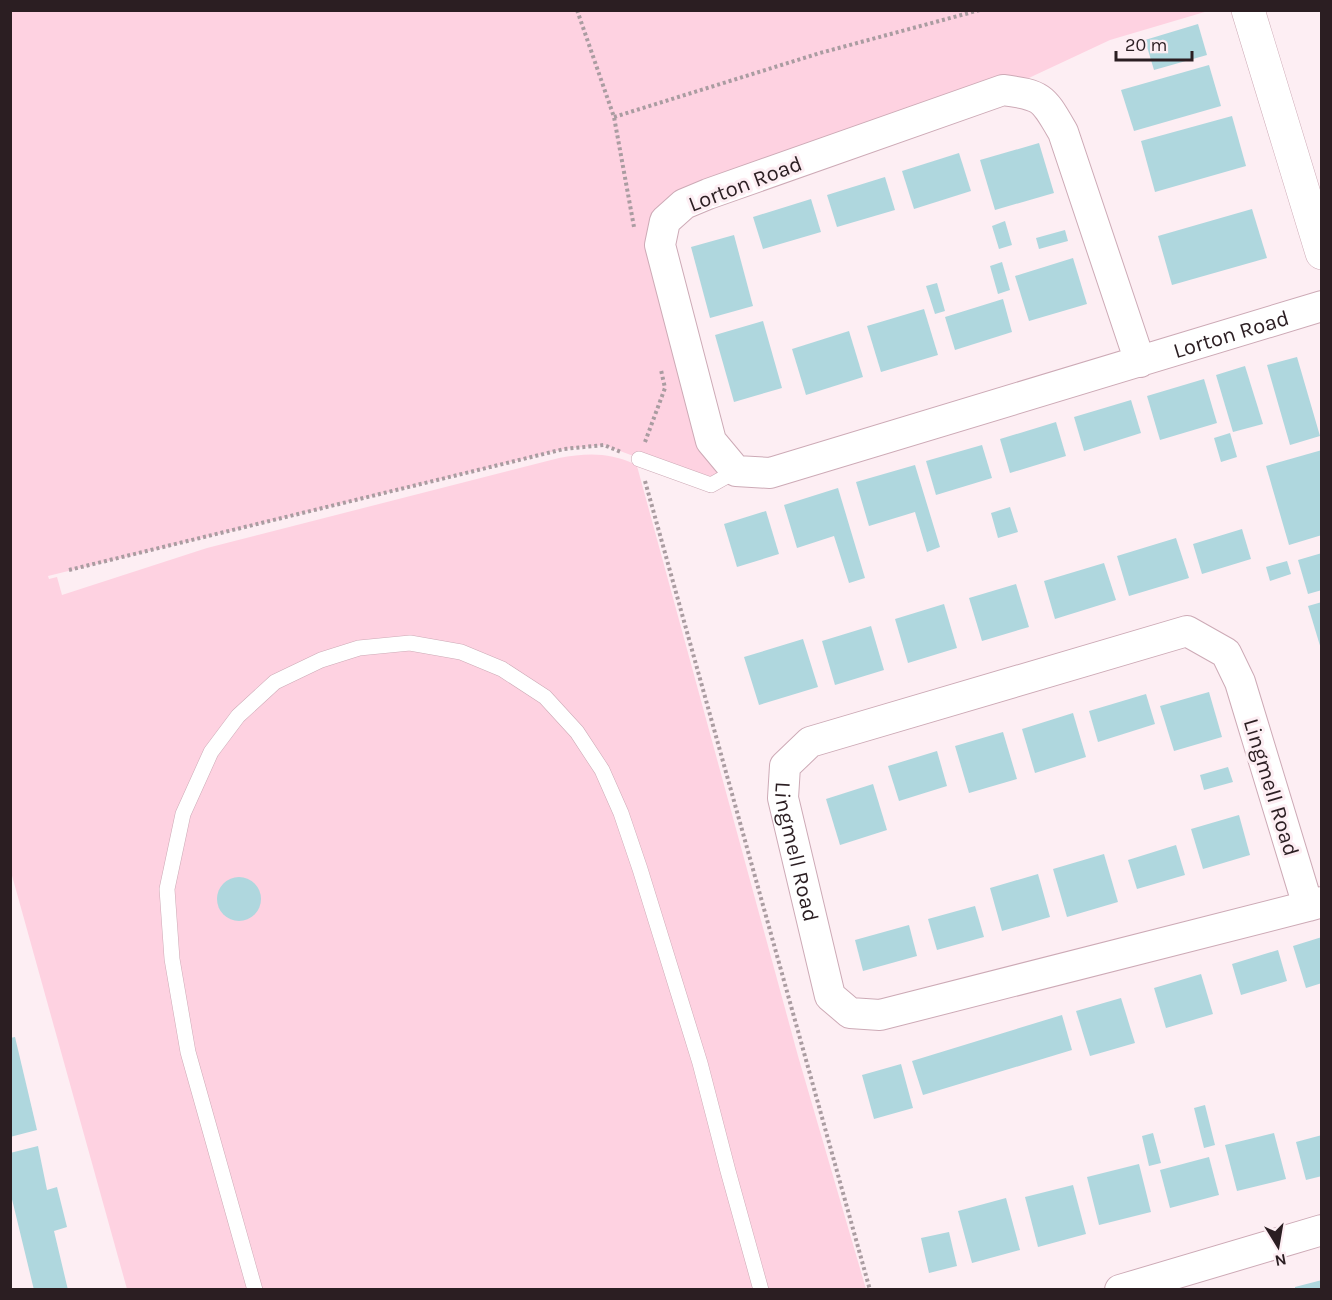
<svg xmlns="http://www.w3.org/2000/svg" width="1332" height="1300" font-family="Karla,sans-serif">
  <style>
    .green { fill: #fed2e1 }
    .building { fill: #afd7de }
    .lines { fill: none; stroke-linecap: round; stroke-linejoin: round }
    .lane-casing { stroke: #cdaab6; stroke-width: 16 }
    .street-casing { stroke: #cdaab6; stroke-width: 32 }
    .secondary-casing { stroke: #cdaab6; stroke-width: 34 }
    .path { stroke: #aa9ca1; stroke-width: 4; stroke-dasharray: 3 3; stroke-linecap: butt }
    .lane { stroke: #fff; stroke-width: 15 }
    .street { stroke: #fff; stroke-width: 30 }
    .secondary { stroke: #fff; stroke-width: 33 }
    .labels { text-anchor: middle; stroke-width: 6; stroke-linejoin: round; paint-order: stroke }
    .street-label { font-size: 22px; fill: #2b1e22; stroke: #fdeef3 }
  </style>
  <rect width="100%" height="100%" fill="#fdeef3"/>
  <!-- green -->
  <path class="green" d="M 10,11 L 1208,11 L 1110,40 L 1003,90 L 708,194 L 660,245 L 736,471 L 711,485 L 604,445 L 564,449 L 48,576 L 49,579 L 57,577 L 62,595 L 207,548 L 559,458 C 586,453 609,452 634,464 L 637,466 L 798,1056 L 866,1289 L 127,1289 L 11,872 Z"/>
  <!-- building -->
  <g class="building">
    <polygon points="1198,24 1207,55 1154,70 1145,40"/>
    <polygon points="1209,65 1221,106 1134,131 1121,90"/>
    <polygon points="1232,116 1246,166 1155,192 1141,141"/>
    <polygon points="1039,143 1054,193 995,210 980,160"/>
    <polygon points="959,153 971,191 914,209 902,171"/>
    <polygon points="885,177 895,210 837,227 827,195"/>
    <polygon points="811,199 821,232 763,249 753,217"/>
    <polygon points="1252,209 1267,258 1172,285 1158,236"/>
    <polygon points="1005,221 1012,245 999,249 992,226"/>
    <polygon points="1065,230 1068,241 1039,249 1036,238"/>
    <polygon points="734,235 753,306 710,318 691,247"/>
    <polygon points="1073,258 1087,304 1029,321 1015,276"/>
    <polygon points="1002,262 1010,290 998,294 990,266"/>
    <polygon points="937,283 945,311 935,314 926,286"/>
    <polygon points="1003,299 1012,332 955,350 945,317"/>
    <polygon points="924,309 938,355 881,372 867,326"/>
    <polygon points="763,321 782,388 734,402 715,335"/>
    <polygon points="849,331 863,377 806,395 792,349"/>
    <polygon points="1297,357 1320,436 1290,445 1267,365"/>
    <polygon points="1245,366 1263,424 1233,432 1216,375"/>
    <polygon points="1204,379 1217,423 1160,440 1147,396"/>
    <polygon points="1131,400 1141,433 1084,451 1074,417"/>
    <polygon points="1056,422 1066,456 1010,473 1000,439"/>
    <polygon points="1230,433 1237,457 1221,462 1214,438"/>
    <polygon points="982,445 992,478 936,495 926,461"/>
    <polygon points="1322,450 1322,535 1289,545 1266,466"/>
    <polygon points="915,465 940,547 927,552 915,512 869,526 856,482"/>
    <polygon points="838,488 865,578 849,583 834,536 797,548 784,505"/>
    <polygon points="1010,507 1018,532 998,538 991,513"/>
    <polygon points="766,511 779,554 737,567 724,524"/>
    <polygon points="1242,529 1251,559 1202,574 1193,544"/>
    <polygon points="1176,538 1189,578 1129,596 1117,556"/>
    <polygon points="1322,553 1322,590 1308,594 1298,560"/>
    <polygon points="1287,561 1291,574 1270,581 1266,567"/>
    <polygon points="1104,563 1116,600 1055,619 1044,581"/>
    <polygon points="1016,584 1029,627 982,641 969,598"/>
    <polygon points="1322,602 1322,649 1321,649 1308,606"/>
    <polygon points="944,604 957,648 908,663 895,619"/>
    <polygon points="871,626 884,670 835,685 822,641"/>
    <polygon points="803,639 818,687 759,705 744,657"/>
    <polygon points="1209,692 1222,737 1174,751 1160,706"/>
    <polygon points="1146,694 1155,724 1098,742 1089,711"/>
    <polygon points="1073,713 1086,757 1035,773 1022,729"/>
    <polygon points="1003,732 1017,779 969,793 955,746"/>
    <polygon points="937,751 947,786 899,801 888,766"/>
    <polygon points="1228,767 1233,782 1204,790 1200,775"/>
    <polygon points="873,784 887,830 840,845 826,799"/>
    <polygon points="1239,815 1250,855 1203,869 1191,829"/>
    <polygon points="1176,845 1185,875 1137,889 1128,860"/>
    <polygon points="1104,854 1118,902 1067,917 1053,869"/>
    <polygon points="1038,874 1050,917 1002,931 990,888"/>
    <circle cx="239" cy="899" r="22"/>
    <polygon points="975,906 984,937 937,950 928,919"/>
    <polygon points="909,925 917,956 863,971 855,940"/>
    <polygon points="1322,937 1322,983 1306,988 1293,946"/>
    <polygon points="1278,950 1287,981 1241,995 1232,964"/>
    <polygon points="1201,974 1213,1014 1166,1028 1154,988"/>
    <polygon points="1121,998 1135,1043 1090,1056 1076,1011"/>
    <polygon points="1062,1015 1072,1050 923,1095 912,1061"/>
    <polygon points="15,1037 37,1130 10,1137 10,1038"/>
    <polygon points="901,1064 913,1108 874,1119 862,1075"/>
    <polygon points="1205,1105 1215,1145 1204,1148 1194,1108"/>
    <polygon points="1153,1133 1161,1163 1149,1166 1142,1136"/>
    <polygon points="1274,1133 1286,1179 1237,1191 1225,1145"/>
    <polygon points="1322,1135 1322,1176 1306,1180 1296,1142"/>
    <polygon points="38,1146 47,1190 57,1187 67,1227 54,1231 68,1290 34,1290 10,1191 10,1153"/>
    <polygon points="1209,1157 1219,1195 1170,1208 1160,1170"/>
    <polygon points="1139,1164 1151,1212 1099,1225 1087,1177"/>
    <polygon points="1073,1185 1086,1234 1038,1247 1025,1197"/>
    <polygon points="1006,1198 1020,1250 972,1263 958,1211"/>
    <polygon points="949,1232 957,1266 929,1273 921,1238"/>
    <polygon points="1322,1280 1322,1290 1295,1290 1295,1287"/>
  </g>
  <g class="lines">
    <defs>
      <g id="lane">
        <polyline points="639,459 711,485 736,471"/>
        <polyline points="255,1290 188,1052 172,959 167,889 183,814 211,752 238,716 275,682 321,660 359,648 410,643 461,652 502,669 545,697 577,732 602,770 621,813 640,869 700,1063 728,1171 761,1290"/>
      </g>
      <g id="street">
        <path id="s1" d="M 1140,362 L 1063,132 C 1043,98 1043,95 1003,90 L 708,194 L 684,204 L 665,221 L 660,245 L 711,441 L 736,471 L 770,473 L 1322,306"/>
        <path id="s2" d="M 1308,906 L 1240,682 L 1226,653 L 1187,631 L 810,742 L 785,766 L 783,798 L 830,996 L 850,1013 L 880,1015 L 1308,906 L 1322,902"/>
        <polyline points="1120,1290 1322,1230"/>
      </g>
      <polyline id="secondary" points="1248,10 1322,253"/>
    </defs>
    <!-- lane casing -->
    <use href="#lane" class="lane-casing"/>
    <!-- street casing -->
    <use href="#street" class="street-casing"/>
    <!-- secondary casing -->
    <use href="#secondary" class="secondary-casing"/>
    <!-- path -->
    <g class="path">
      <polyline points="577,10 614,117 634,227"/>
      <polyline points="614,117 820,53 980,10"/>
      <polyline points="645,442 665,388 661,370"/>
      <polyline points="645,481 870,1290"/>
      <polyline points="69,570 564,449 604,445 621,452"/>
    </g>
    <!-- lane -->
    <use href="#lane" class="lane"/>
    <!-- street -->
    <use href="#street" class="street"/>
    <!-- secondary -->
    <use href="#secondary" class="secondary"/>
  </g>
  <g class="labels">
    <!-- street labels -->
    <g class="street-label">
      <text transform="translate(745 183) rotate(-21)" y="8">Lorton Road</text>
      <text dy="8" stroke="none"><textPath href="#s1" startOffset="1467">Lorton Road</textPath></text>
      <text transform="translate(1272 787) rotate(73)" y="8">Lingmell Road</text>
      <text dy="8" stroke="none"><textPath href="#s2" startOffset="826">Lingmell Road</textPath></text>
    </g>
  </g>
  <!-- border -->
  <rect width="1332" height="1300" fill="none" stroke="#2b1e22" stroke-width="24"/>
  <!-- north arrow -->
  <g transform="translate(1278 1246) rotate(169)" stroke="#fdeef3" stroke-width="4.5" paint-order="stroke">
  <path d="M0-4.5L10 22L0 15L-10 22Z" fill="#2b1e22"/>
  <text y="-9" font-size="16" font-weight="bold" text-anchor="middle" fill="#2b1e22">N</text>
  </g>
  <!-- scale -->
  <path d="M1116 51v9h76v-9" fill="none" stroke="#2b1e22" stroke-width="3"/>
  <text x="1125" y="51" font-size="18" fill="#2b1e22" stroke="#fdeef3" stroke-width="4.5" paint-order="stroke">20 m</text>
</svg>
